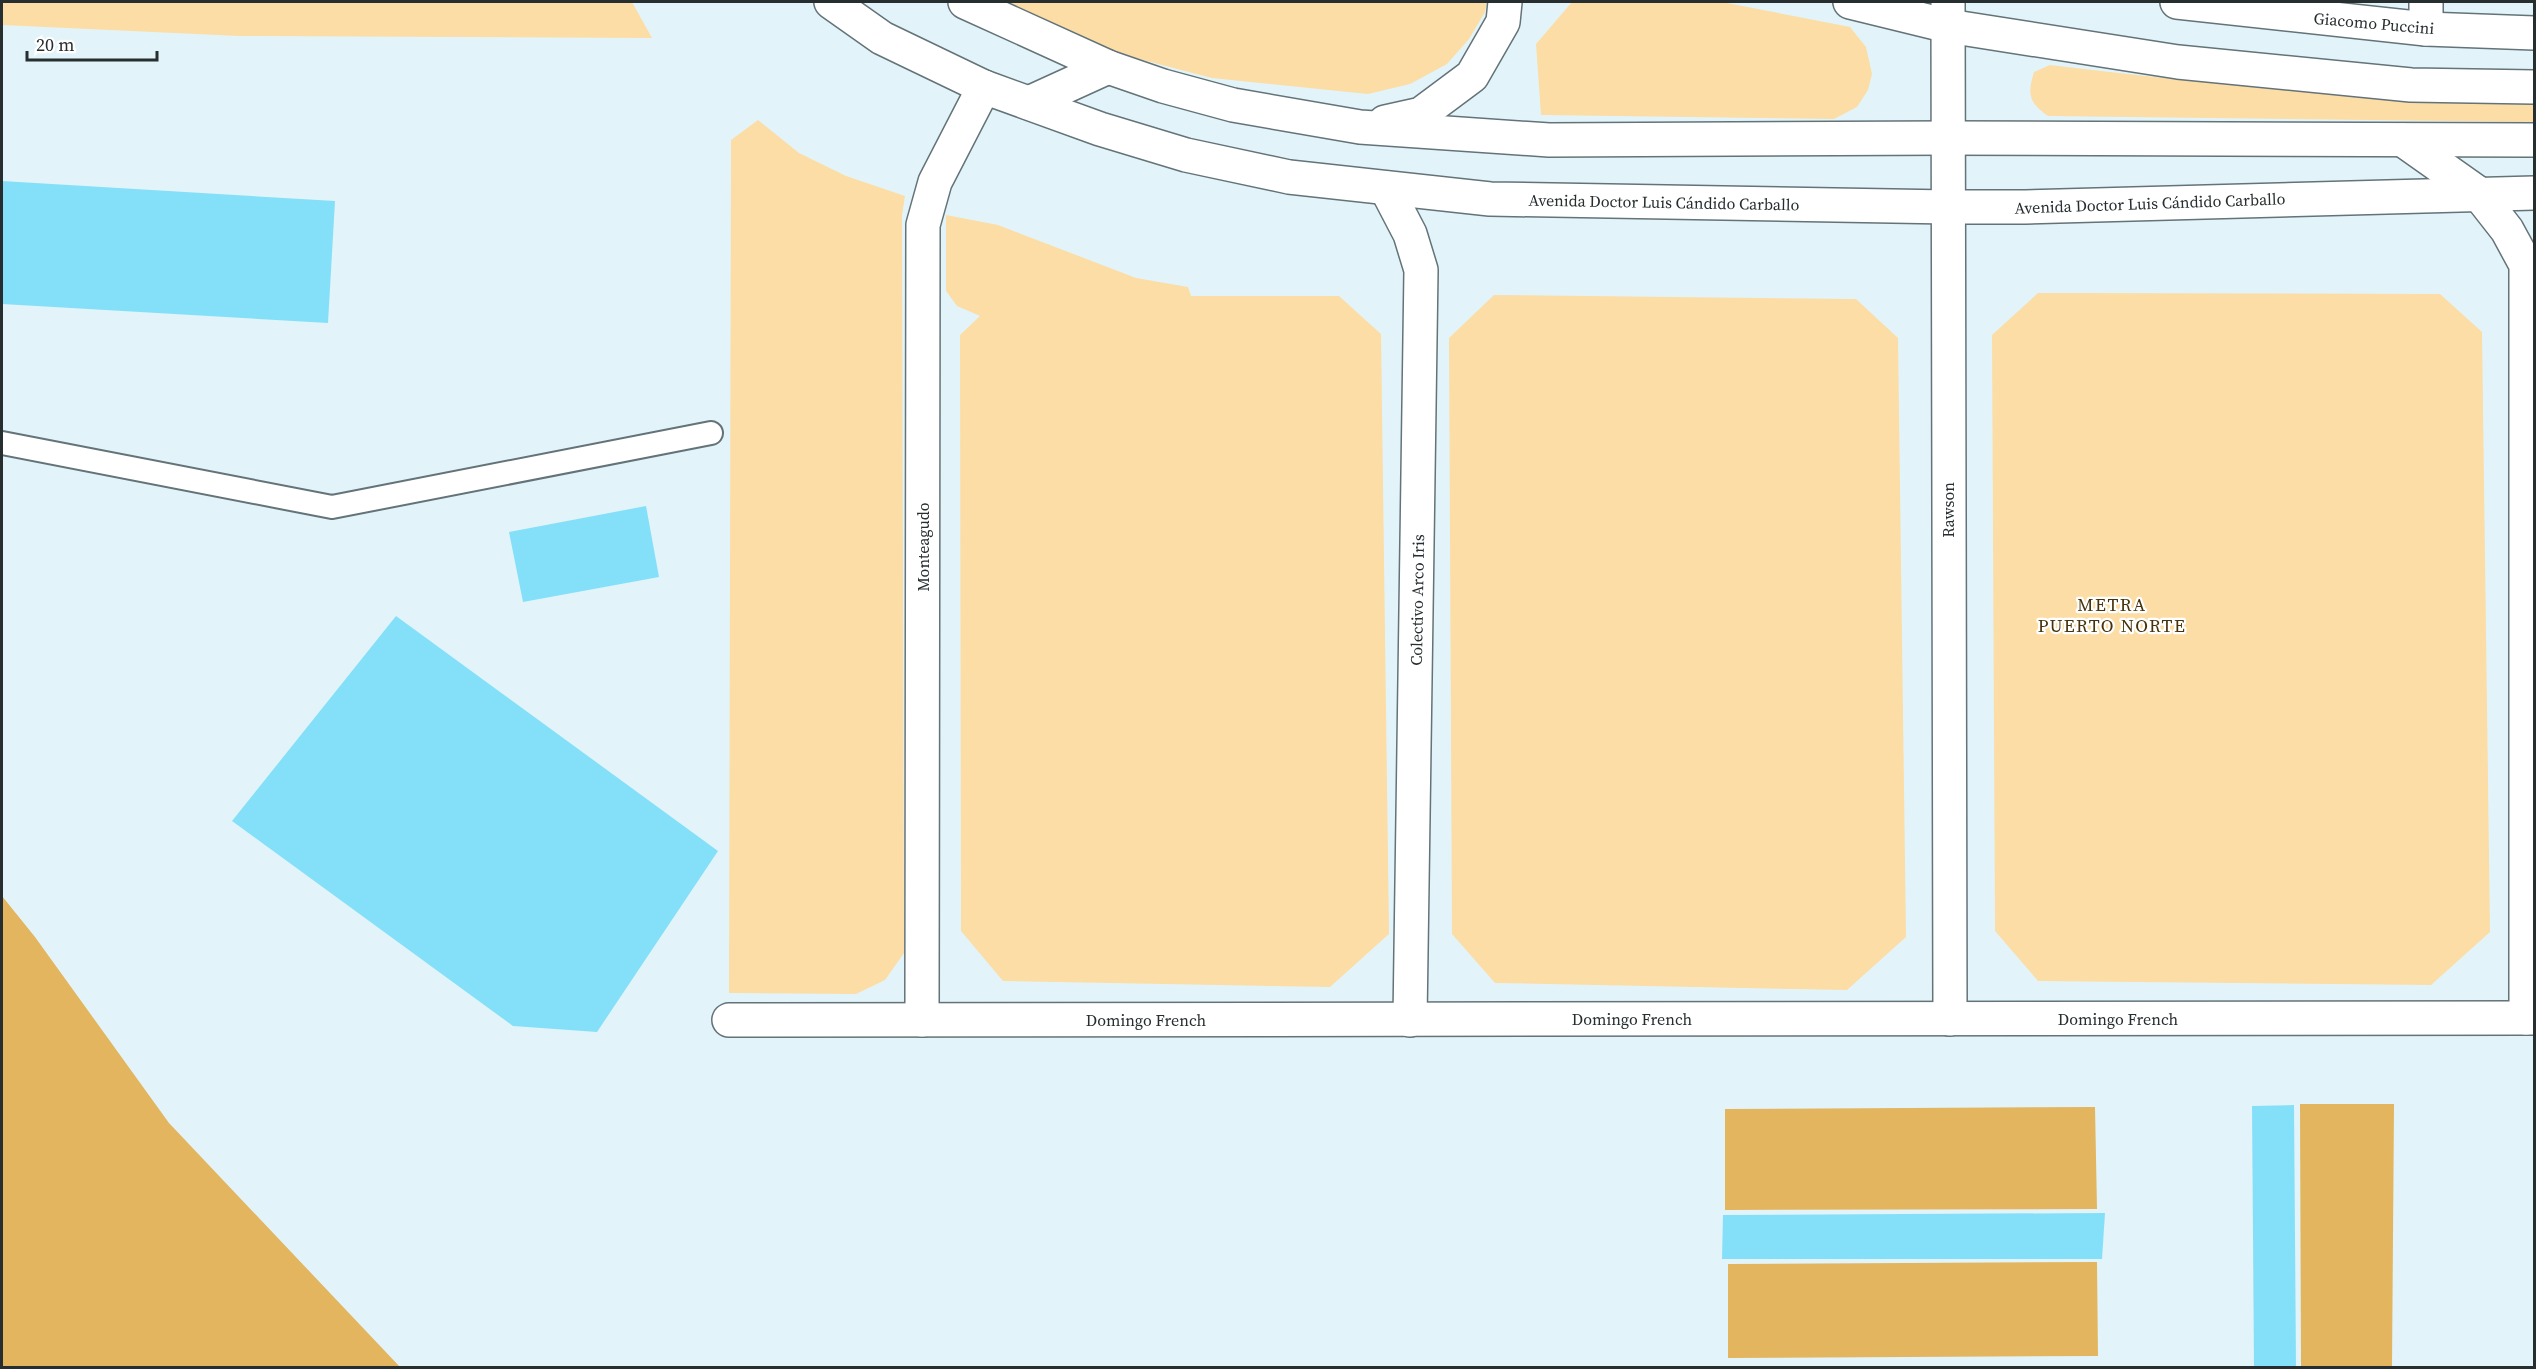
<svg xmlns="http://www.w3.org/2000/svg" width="2536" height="1369" font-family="'Source Serif 4',serif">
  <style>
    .green { fill: #fcdda5 }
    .water { fill: #e2b55e }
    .building { fill: #84e0f8 }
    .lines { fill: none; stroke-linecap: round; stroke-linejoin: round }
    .service-casing { stroke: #637378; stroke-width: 26 }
    .minor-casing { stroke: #637378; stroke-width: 36 }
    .primary-casing { stroke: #637378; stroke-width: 36 }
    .service { stroke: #fff; stroke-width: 22 }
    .minor { stroke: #fff; stroke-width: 33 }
    .primary { stroke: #fff; stroke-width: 33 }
    .labels { text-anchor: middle; stroke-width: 4.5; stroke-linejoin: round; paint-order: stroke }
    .street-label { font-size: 16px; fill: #272e30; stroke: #fff }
    .neighbourhood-label { font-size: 18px; letter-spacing: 1.5px; fill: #46330c; stroke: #fff }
  </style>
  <rect width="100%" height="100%" fill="#e2f4f9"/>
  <!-- green -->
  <g class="green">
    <polygon points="2,2 632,2 652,38 239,36 2,25"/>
    <polygon points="1000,2 1487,2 1485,12 1469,39 1447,64 1410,84 1368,94 1212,78 1124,55"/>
    <polygon points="1572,2 1722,2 1850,27 1866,47 1872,74 1868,90 1857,107 1834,119 1541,115 1536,44"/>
    <path d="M 2050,65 C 2211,85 2372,99 2534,101 L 2534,122 L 2048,116 C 2029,102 2027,95 2034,72 Z"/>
    <polygon points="758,120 799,153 846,176 905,196 902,215 904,953 885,980 856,994 729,993 731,140"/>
    <polygon points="946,215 998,225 1136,278 1188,287 1191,296 1339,296 1381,334 1389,934 1330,987 1003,981 961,931 960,335 980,316 957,306 946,291"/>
    <polygon points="2038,293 2440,294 2482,332 2490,932 2431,985 2038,981 1995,931 1992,335"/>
    <polygon points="1494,295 1856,299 1898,338 1906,937 1847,990 1495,983 1452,934 1449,338"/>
  </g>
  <!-- water -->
  <g class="water">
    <polygon points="2,896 35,937 169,1123 400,1367 2,1367"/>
    <polygon points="2300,1104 2394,1104 2392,1367 2301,1367"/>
    <polygon points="2095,1107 2097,1209 1725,1210 1725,1109"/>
    <polygon points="2097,1262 2098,1356 1728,1358 1728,1264"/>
  </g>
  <!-- building -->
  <g class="building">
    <polygon points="2,181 335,201 328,323 2,304"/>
    <polygon points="646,506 659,577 523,602 509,532"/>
    <polygon points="396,616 718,851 597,1032 513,1026 232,821"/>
    <polygon points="2294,1105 2296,1368 2254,1368 2252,1106"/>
    <polygon points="2105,1213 2102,1259 1722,1259 1723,1215"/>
  </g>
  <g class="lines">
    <defs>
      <polyline id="service" points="2,443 332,507 711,433"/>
      <g id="minor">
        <polyline points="831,2 882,38 984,87 1100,129 1186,155 1289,177 1490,199 1949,207 2025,207 2534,193"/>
        <polyline points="1948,2 1950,1019"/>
        <polyline points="2177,2 2426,29 2534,33"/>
        <polyline points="2426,29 2426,2"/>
        <polyline points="1386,188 1410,234 1421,270 1410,1020"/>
        <polyline points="2478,193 2507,230 2526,265 2526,1018"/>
        <polyline points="729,1020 2534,1018"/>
        <polyline points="922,1020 923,225 935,182 984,87"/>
      </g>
      <g id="primary">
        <polyline points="965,2 1108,67 1163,86 1233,105 1360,127 1549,140 1948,138 2534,140"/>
        <polyline points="1850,2 1948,26 2178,62 2411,85 2534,87"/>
        <polyline points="1029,103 1108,67"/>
        <polyline points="1385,122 1421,114 1472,76 1503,22 1505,2"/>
        <polyline points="2403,140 2478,193"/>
      </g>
    </defs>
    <!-- service casing -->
    <use href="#service" class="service-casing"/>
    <!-- minor casing -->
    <use href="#minor" class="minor-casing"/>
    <!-- primary casing -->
    <use href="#primary" class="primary-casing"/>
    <!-- service -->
    <use href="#service" class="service"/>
    <!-- minor -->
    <use href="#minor" class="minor"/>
    <!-- primary -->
    <use href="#primary" class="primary"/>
  </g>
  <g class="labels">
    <!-- street labels -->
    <g class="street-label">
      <text transform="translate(2374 23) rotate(5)" y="6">Giacomo Puccini</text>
      <text transform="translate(1664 202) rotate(1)" y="6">Avenida Doctor Luis Cándido Carballo</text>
      <text transform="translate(2150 203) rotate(-2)" y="6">Avenida Doctor Luis Cándido Carballo</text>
      <text transform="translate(1948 510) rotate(-90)" y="6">Rawson</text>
      <text transform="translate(923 547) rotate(-90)" y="6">Monteagudo</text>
      <text transform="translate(1417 600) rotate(-89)" y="6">Colectivo Arco Iris</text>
      <text x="1632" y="1025">Domingo French</text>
      <text x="2118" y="1025">Domingo French</text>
      <text x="1146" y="1026">Domingo French</text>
    </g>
    <!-- neighbourhood labels -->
    <g class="neighbourhood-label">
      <text x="2112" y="611">METRA<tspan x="2112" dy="21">PUERTO NORTE</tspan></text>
    </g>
  </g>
  <!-- border -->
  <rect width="2536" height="1369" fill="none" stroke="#272e30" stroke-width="6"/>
  <!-- scale -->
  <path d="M27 51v9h130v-9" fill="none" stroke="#272e30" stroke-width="3"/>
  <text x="36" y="51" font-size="18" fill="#272e30" stroke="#ffffff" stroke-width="4.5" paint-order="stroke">20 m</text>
</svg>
